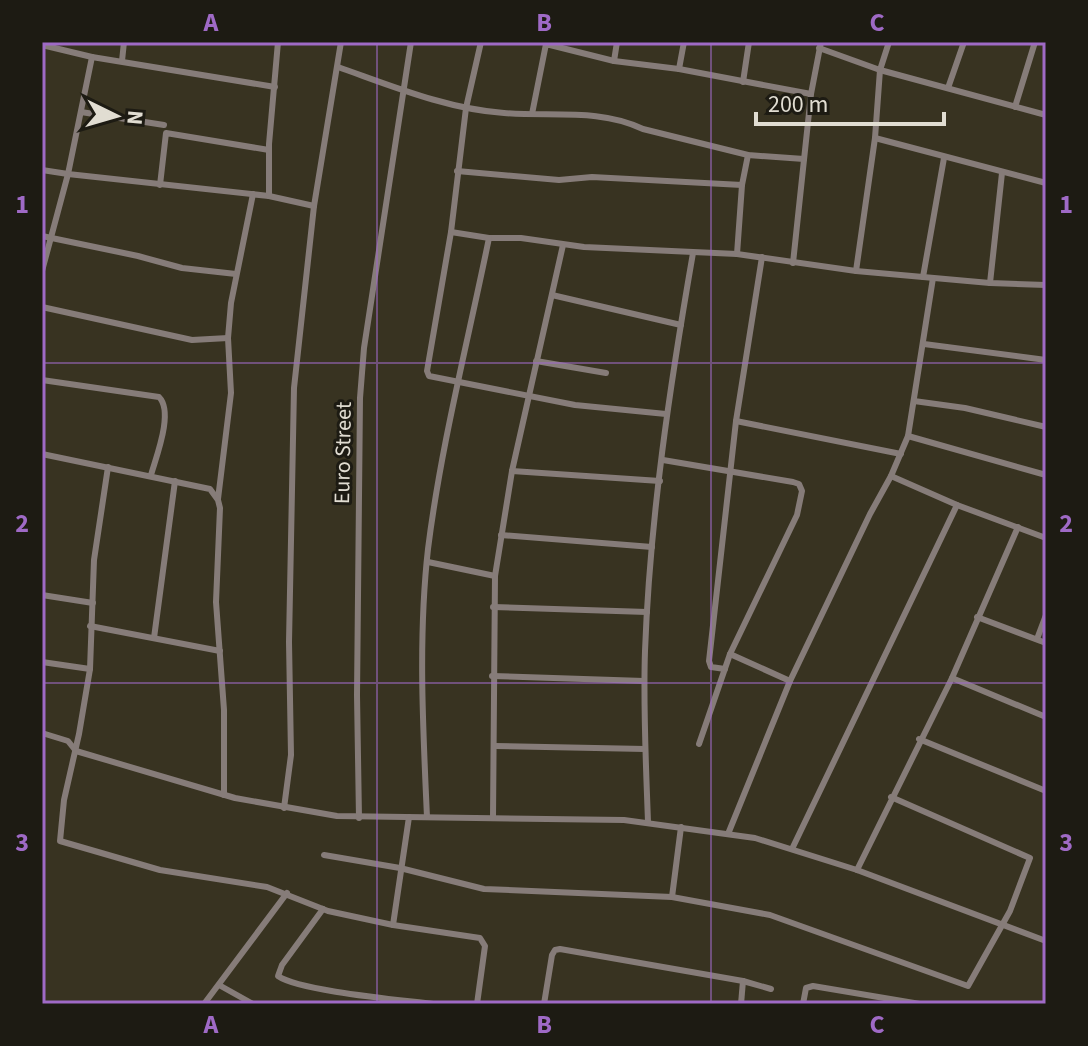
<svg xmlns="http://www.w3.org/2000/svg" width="1088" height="1046" font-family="'Source Sans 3',sans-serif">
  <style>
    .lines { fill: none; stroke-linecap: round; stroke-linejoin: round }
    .minor { stroke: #867c79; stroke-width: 6 }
    .grid { fill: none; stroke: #9f6ac6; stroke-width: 2; stroke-opacity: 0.55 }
    .labels { text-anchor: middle; stroke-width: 6; stroke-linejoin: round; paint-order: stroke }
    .street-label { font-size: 22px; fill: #e1ddd2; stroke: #1d1b13 }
    .neatline { fill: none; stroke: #9f6ac6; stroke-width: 3 }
    .grid-label { font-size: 26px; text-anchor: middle; font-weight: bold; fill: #9f6ac6 }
  </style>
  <rect width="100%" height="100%" fill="#383321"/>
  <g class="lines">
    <!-- minor -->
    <g class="minor">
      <polyline points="481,42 466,108 451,232 427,371 429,376 575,405 666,414"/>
      <polyline points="42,45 92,57"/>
      <polyline points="819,48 880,70 1046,115"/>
      <polyline points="122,61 124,42"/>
      <polyline points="614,61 617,42"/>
      <path d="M 338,67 C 392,86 447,109 504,113 C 550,117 600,108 643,129 L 748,155 L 804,159"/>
      <polyline points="679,69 684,42"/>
      <polyline points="743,82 749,42"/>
      <polyline points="275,87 92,57 68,174 269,196 314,206"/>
      <polyline points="948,88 964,42"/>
      <polyline points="1015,107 1035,42"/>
      <polyline points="81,112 164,125"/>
      <polyline points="532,114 546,44 614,61 679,69 811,94"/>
      <polyline points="875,138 1046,183"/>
      <polyline points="42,170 68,174 42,271"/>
      <polyline points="457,171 559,180 592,177 742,185 748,155"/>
      <polyline points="160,185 166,133 269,150"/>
      <polyline points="269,196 269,144 278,42"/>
      <polyline points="451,232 489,238 521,238 584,247 737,254 856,271 990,283 1046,285"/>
      <polyline points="42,236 138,256 182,268 236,274"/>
      <polyline points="737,254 742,185"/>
      <polyline points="793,263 811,94 821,42"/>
      <polyline points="856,271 875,138 880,70 889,42"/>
      <polyline points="923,277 944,158"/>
      <polyline points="990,283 1002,173"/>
      <polyline points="552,295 681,325"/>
      <polyline points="42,307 192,340 228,338"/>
      <polyline points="924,344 1046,360"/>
      <polyline points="536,361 606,373"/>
      <path d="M 42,380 L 159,397 C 174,412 156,457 151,475"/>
      <polyline points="914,401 965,408 1046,427"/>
      <polyline points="736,421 901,454"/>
      <polyline points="908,436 1046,475"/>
      <polyline points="42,454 210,489 218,500 220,508 216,602 224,710 224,795"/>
      <polyline points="663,460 793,482 799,484 802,491 797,515 730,654 699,744"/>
      <polyline points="108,467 94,560 90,669 79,734 64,800 60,841 160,870 267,887 328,911 393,925 480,938 485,946 477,1004"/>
      <polyline points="512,471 660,481"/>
      <polyline points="891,476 957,505 1046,538"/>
      <polyline points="218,499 231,393 228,338 231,303 253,194"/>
      <polyline points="501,535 652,547"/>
      <polyline points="428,562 495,576"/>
      <polyline points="42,595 93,603"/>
      <polyline points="493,607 647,612"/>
      <polyline points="977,617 1046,643"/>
      <polyline points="90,626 220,651"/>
      <polyline points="154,638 175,481"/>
      <polyline points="1037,639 1046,615"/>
      <polyline points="730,654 790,681"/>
      <polyline points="42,662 90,669"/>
      <polyline points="725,669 711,667 709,661 736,421 762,257"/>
      <polyline points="492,676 644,681"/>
      <polyline points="952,678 1046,717"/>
      <polyline points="42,733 68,741 76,751 235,798 337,816 624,820 755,838 857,870 1046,941"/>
      <polyline points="919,739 1046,791"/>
      <polyline points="495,746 645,749"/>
      <polyline points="284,808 291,755 289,642 294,388 314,206 341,42"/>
      <path d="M 427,817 C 423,729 418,637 428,549 C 441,445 468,341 489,238"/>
      <polyline points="359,818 357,695 360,398 364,348 411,42"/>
      <polyline points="493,818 495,576 512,471 563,245"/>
      <path d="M 648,822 C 646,765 643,708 645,651 C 650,517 670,385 693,253"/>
      <polyline points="728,834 790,681 870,514 891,476 908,436 933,278"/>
      <polyline points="792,849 957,505"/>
      <polyline points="324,855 400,868 484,889 672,897 770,915 968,986 1010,911 1030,858 891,797"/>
      <polyline points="857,870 952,678 1018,527"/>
      <polyline points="672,897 681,827"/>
      <path d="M 323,909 L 282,965 L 278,976 C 299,991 402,1000 433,1004"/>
      <polyline points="393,925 409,817"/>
      <polyline points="219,985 253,1004"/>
      <polyline points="204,1004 287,893"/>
      <polyline points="544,1004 552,955 555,950 560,949 743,981 771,989"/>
      <polyline points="741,1004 743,981"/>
      <polyline points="803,1004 806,988 813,986 920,1004"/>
    </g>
  </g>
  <!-- grid -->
  <path class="grid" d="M 377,42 L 377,1004M 711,42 L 711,1004M 42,363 L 1046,363M 42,683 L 1046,683"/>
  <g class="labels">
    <!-- street labels -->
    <g class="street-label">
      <text transform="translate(342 453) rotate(-89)" y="8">Euro Street</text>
    </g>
  </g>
  <!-- border -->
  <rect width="1088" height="1046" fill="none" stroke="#1d1b13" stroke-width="88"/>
  <!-- north arrow -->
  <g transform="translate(116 116) rotate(95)" stroke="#1d1b13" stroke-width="6" paint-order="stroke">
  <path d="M0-6L14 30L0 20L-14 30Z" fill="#e1ddd2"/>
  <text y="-12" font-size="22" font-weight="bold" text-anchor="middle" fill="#e1ddd2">N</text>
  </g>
  <!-- scale -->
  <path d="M756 112v12h188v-12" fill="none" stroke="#e1ddd2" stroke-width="4"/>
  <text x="768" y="112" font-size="24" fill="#e1ddd2" stroke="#1d1b13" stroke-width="6" paint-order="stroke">200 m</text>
  <rect x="44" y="44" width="1000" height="958" class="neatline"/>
  <g class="grid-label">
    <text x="211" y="31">A</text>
    <text x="544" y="31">B</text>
    <text x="877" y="31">C</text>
    <text x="22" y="213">1</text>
    <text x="1066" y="213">1</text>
    <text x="22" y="532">2</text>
    <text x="1066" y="532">2</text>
    <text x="22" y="851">3</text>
    <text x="1066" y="851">3</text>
    <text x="211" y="1033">A</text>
    <text x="544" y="1033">B</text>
    <text x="877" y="1033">C</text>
  </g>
</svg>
